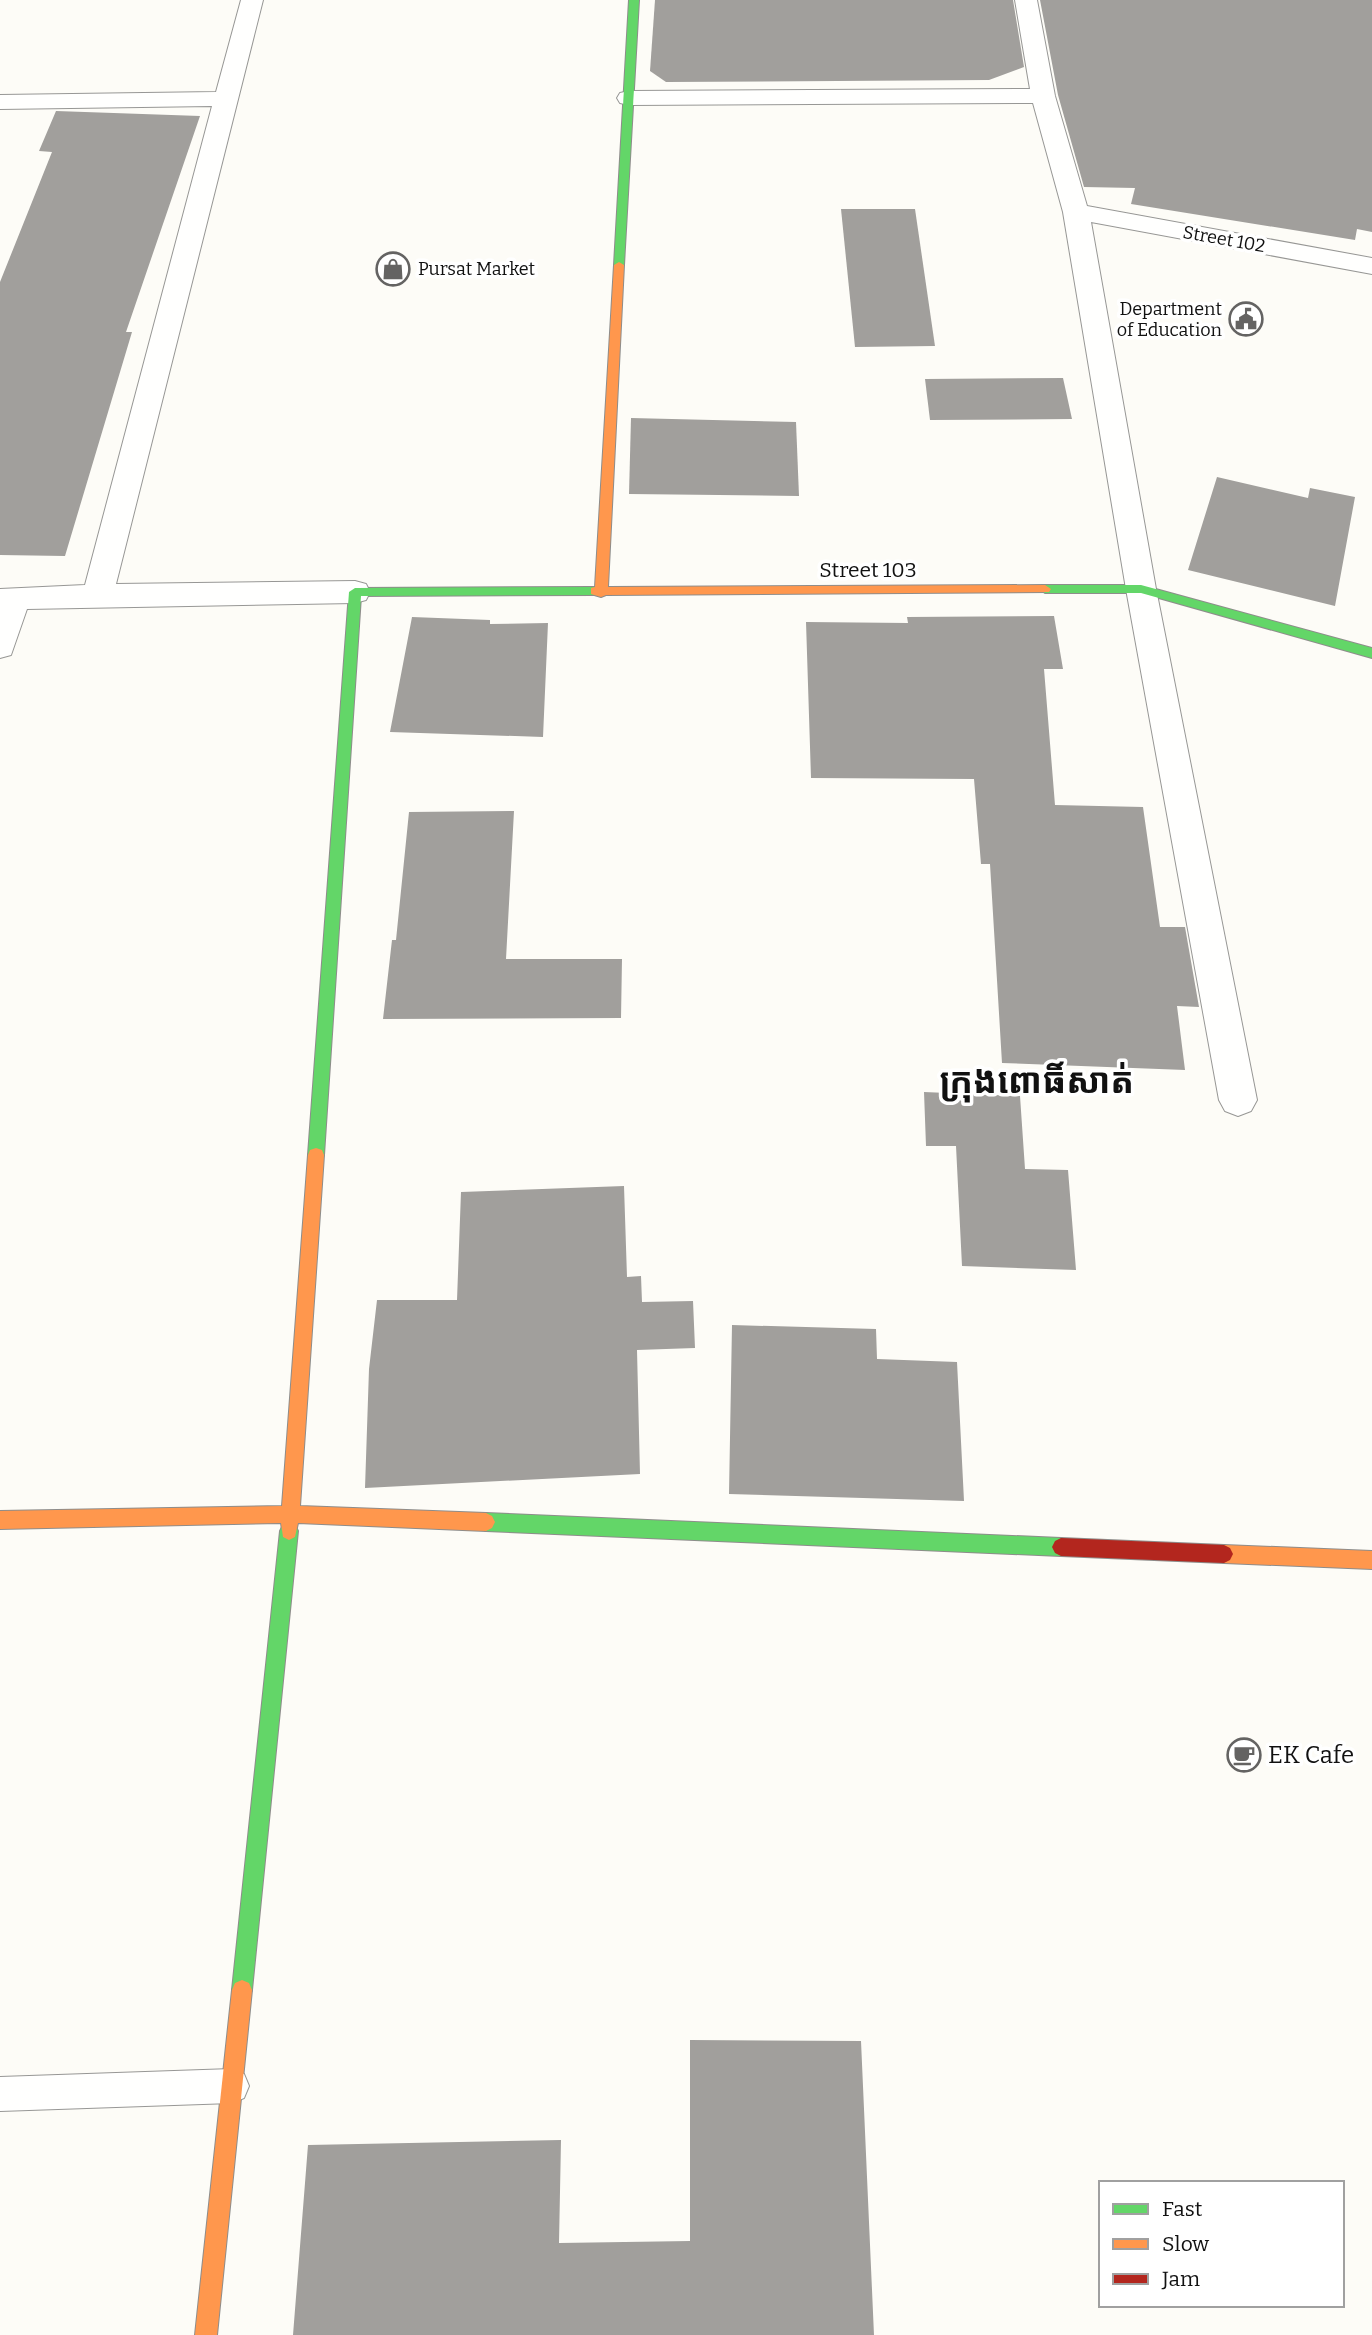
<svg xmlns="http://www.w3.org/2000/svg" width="1372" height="2335" font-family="Bitter,'Noto Sans Khmer',serif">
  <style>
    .building { fill: #a19f9c }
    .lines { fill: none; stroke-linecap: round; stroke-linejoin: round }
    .lane-casing { stroke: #979795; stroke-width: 2 }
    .street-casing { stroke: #979795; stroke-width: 2 }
    .fast-casing { stroke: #8e8d8b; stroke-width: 2 }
    .slow-casing { stroke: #8e8d8b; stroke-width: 2 }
    .jam-casing { stroke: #8e8d8b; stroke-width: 2 }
    .lane { fill: #fffffe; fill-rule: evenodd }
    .street { fill: #fffffe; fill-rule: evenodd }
    .fast { fill: #63d668; fill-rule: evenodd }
    .slow { fill: #ff974d; fill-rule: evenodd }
    .jam { fill: #b3261e; fill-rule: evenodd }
    .labels { text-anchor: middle; stroke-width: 7; stroke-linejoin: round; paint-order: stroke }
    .far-street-label { font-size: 18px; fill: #111; stroke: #fff }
    .far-poi-label { font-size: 18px; fill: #111; stroke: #fff; text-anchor: start }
    .street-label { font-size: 21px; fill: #111; stroke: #fff }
    .near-poi-label { font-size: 24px; fill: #111; stroke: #fff; text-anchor: start }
    .town-label { font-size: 35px; font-weight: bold; fill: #111; stroke: #fff }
  </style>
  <rect width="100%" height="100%" fill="#fdfcf7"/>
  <!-- building -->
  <g class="building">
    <polygon points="655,0 1013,0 1024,67 989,80 666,82 650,71"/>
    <polygon points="1040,0 1372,0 1372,232 1357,229 1355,240 1131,204 1135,188 1084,187 1058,95"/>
    <polygon points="56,111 200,116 126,332 132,332 65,556 0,555 0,282 52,152 39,151"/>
    <polygon points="841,209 915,209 935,346 855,347"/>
    <polygon points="1063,378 1072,419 930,420 925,379"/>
    <polygon points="631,418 796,422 799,496 629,494"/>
    <polygon points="1217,477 1308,498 1310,488 1355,497 1335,606 1188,570"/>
    <polygon points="1054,616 1063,669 1044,669 1055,805 1143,807 1160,927 1185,927 1199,1007 1177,1006 1185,1070 1002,1063 990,864 981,864 974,779 811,778 806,622 908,623 907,617"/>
    <polygon points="412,617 490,620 490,624 548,623 543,737 390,732"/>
    <polygon points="514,811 506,959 622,959 621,1018 383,1019 392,940 396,940 409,812"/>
    <polygon points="924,1092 1020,1096 1025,1169 1068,1170 1076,1270 962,1266 956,1146 926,1146"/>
    <polygon points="624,1186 627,1277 641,1276 642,1302 693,1301 695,1348 637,1350 640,1474 365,1488 369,1369 377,1300 457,1300 461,1192"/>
    <polygon points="732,1325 876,1329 877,1359 957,1362 964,1501 729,1494"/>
    <polygon points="690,2040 861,2041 874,2335 293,2335 308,2145 561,2140 559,2243 690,2241"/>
  </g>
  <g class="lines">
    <defs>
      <polygon id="lane" points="232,2069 244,2074 249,2086 244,2098 232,2103 0,2111 0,2077"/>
      <g id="street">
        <polygon points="241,0 263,0 116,584 355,581 366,584 370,592 366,600 355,603 27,609 11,655 0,658 0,589 85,585 212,106 0,109 0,95 216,92"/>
        <polygon points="1015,0 1037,0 1055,96 1087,206 1372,258 1372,274 1091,222 1156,589 1257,1100 1251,1111 1238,1116 1225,1111 1219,1100 1126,589 1063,212 1033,103 629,105 620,103 617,98 620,93 629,91 1030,89"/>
      </g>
      <g id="fast">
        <polygon points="629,0 639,0 624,265 619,268 614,265"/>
        <polygon points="1045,585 1141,585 1372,648 1372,658 1141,593 1045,593 1039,589"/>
        <polygon points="595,587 601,591 595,595 361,596 324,1155 322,1160 316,1162 310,1160 308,1155 349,592 355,588"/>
        <polygon points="486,1513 1061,1538 1067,1541 1070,1547 1067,1553 1061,1556 486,1531 480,1528 477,1522 480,1516"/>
        <polygon points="289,1522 295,1525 298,1531 252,1990 249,1997 242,2000 235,1997 232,1990 280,1531 283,1525"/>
      </g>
      <g id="slow">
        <polygon points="619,262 624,265 608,587 1045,585 1051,589 1049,592 606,595 601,597 591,594 591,588 595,587 614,265"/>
        <polygon points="316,1148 322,1150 324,1155 300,1506 486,1513 492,1516 495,1522 492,1528 486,1531 298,1523 295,1537 289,1540 283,1537 281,1523 0,1529 0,1511 282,1506 308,1155 310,1150"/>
        <polygon points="1224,1545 1372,1551 1372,1569 1224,1563 1218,1560 1215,1554 1218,1548"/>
        <polygon points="242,1980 249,1983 252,1990 217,2335 195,2335 232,1990 235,1983"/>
      </g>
      <polygon id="jam" points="1061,1538 1224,1545 1230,1548 1233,1554 1230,1560 1224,1563 1061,1556 1055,1553 1052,1547 1055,1541"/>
    </defs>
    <!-- lane casing -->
    <use href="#lane" class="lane-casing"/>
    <!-- street casing -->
    <use href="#street" class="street-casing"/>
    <!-- fast casing -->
    <use href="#fast" class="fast-casing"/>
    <!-- slow casing -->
    <use href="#slow" class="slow-casing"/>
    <!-- jam casing -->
    <use href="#jam" class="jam-casing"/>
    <!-- lane -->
    <use href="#lane" class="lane"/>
    <!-- street -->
    <use href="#street" class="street"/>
    <!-- fast -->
    <use href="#fast" class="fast"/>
    <!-- slow -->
    <use href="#slow" class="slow"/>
    <!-- jam -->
    <use href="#jam" class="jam"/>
  </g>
  <!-- icons -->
  <defs>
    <symbol id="shop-ring" viewBox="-11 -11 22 22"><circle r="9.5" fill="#fff" stroke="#646362" stroke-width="1.5"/><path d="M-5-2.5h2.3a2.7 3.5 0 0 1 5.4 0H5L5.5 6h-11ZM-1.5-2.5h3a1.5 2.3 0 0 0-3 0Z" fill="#646362"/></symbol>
    <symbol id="civic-ring" viewBox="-11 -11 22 22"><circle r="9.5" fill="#fff" stroke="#646362" stroke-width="1.5"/><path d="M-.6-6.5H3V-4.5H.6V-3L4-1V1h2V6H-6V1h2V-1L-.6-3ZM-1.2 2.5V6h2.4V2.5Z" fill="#646362"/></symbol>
    <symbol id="cafe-ring" viewBox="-11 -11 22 22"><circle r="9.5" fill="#fff" stroke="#646362" stroke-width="1.5"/><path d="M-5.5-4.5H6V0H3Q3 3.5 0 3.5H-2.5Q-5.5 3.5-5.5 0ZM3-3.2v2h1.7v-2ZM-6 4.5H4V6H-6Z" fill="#646362"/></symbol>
  </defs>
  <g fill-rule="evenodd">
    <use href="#shop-ring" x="374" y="250" width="38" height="38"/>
    <use href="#civic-ring" x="1227" y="300" width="38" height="38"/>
    <use href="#cafe-ring" x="1225" y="1736" width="38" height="38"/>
  </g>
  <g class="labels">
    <!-- far-street labels -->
    <g class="far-street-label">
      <text transform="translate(1224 239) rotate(10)" y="6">Street 102</text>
    </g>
    <!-- far-poi labels -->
    <g class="far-poi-label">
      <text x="418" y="275">Pursat Market</text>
      <text x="1222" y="315" text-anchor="end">Department<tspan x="1222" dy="21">of Education</tspan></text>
    </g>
    <!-- street labels -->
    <g class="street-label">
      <text x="868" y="577">Street 103</text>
    </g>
    <!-- near-poi labels -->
    <g class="near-poi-label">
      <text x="1268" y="1763">EK Cafe</text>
    </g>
    <!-- town labels -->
    <g class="town-label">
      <text x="1037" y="1093">ក្រុងពោធិ៍សាត់</text>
    </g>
  </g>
  <!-- legend -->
  <rect x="1099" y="2181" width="245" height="126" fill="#ffffff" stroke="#a0a0a0" stroke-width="2"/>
  <rect x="1113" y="2204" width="35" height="10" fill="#63d668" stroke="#a0a0a0" stroke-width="2"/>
  <text x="1162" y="2216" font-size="21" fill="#111111">Fast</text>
  <rect x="1113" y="2239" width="35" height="10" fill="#ff974d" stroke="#a0a0a0" stroke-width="2"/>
  <text x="1162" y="2251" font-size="21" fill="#111111">Slow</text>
  <rect x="1113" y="2274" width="35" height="10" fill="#b3261e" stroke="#a0a0a0" stroke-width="2"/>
  <text x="1162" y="2286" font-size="21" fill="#111111">Jam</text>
</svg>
